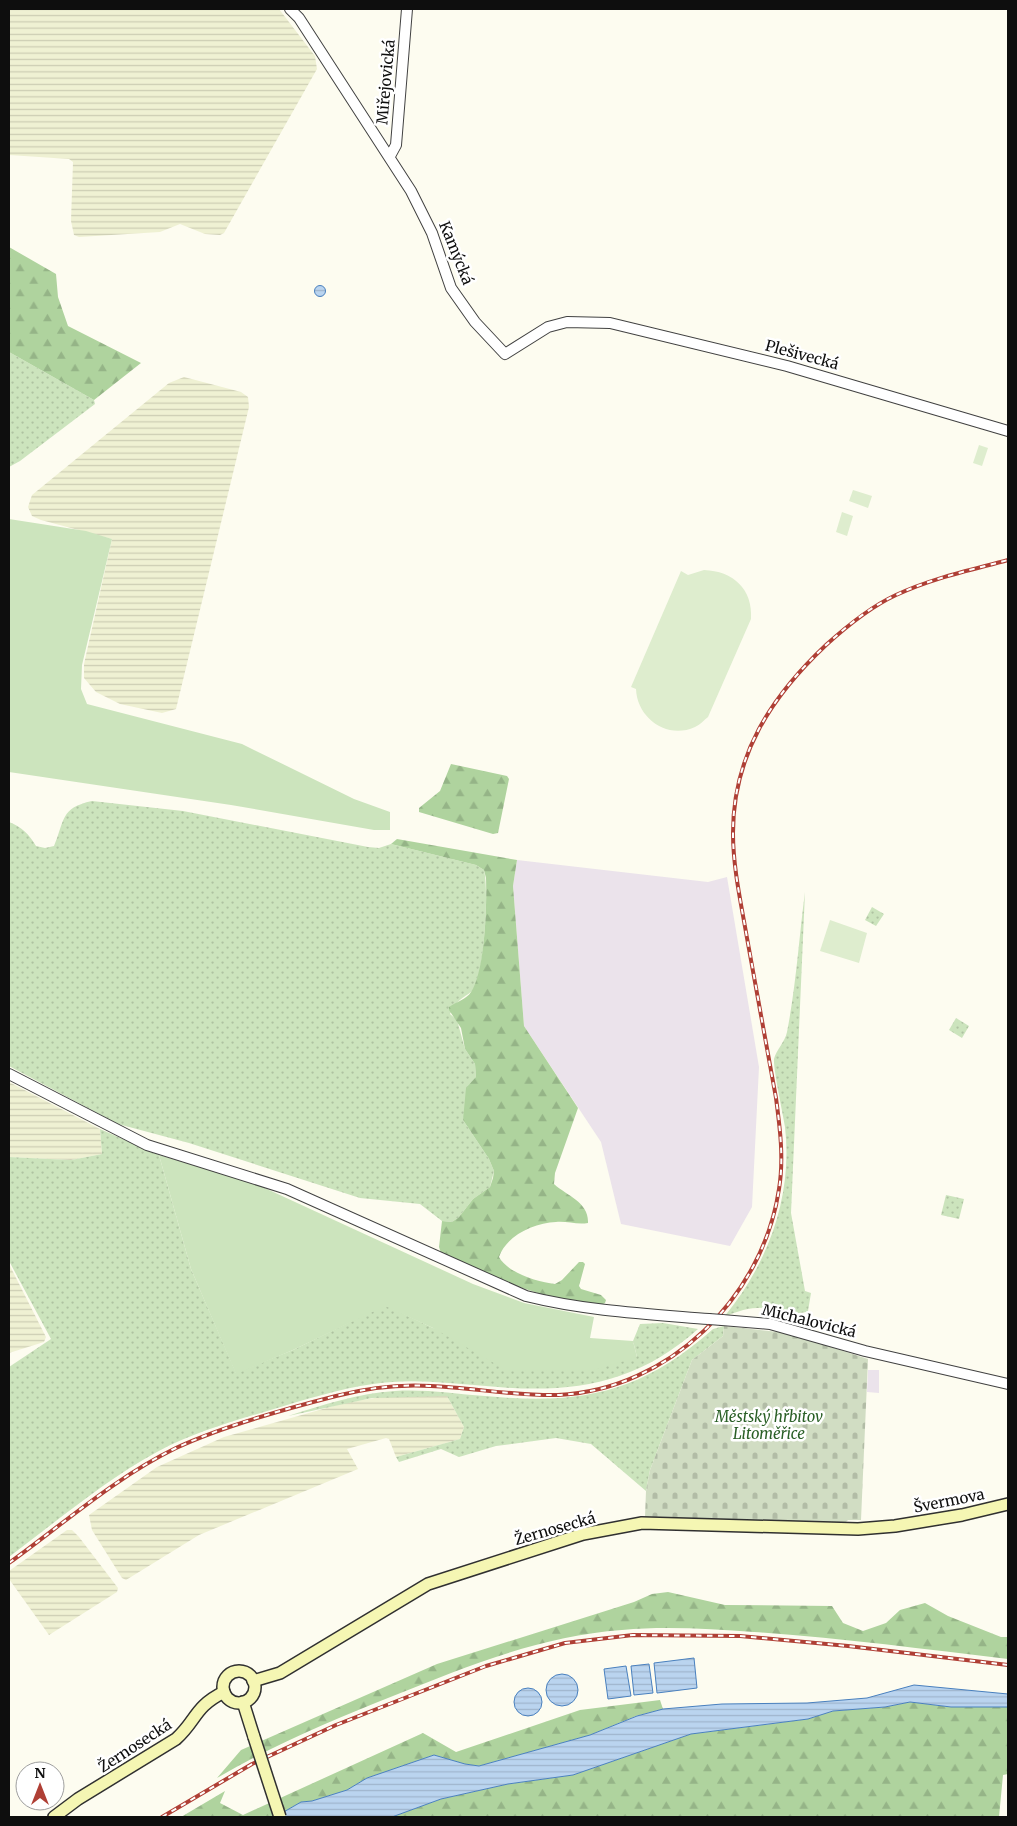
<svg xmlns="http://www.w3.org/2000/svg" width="1017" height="1826" font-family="Merriweather,serif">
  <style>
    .industrial { fill: #ebe3eb }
    .farmland { fill: url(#farmland-rules) }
    .grass { fill: url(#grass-dots) }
    .forest { fill: url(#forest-firs) }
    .cemetery { fill: url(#cemetery-stones) }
    .garden { fill: #cce4bd }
    .pitch { fill: #deedce }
    .water { fill: url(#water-rules); stroke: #4980be }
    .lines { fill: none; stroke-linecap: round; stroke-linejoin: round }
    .tertiary-casing { stroke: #414141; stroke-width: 12 }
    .secondary-casing { stroke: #303030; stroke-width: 14 }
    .tertiary { stroke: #fff; stroke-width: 10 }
    .secondary { stroke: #f5f6b3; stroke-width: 11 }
    .rail-casing { stroke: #af3f35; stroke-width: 4 }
    .rail { stroke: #fff; stroke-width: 2; stroke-dasharray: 5.5; stroke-linecap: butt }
    .tertiary-bridge-casing { stroke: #414141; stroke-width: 12; stroke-linecap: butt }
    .secondary-bridge-casing { stroke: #303030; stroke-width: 14; stroke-linecap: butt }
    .tertiary-bridge { stroke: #fff; stroke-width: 10 }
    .secondary-bridge { stroke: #f5f6b3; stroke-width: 11 }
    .labels { text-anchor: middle; stroke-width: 5; stroke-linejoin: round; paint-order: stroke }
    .street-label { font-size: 15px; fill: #0e0e0e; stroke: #fff }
    .park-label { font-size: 15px; font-style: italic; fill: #295f25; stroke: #fff }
  </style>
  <defs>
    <pattern id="farmland-rules" width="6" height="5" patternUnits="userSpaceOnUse" patternTransform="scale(1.25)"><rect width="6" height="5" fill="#eff1d3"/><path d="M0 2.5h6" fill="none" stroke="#cccdb4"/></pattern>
    <pattern id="grass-dots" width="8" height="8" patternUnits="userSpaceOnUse" patternTransform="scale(1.25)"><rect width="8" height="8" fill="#cce4bd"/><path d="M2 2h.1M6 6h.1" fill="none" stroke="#aec2a1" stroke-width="1.8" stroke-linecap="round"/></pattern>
    <pattern id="forest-firs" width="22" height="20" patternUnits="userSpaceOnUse" patternTransform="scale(1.25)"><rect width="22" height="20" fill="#afd39e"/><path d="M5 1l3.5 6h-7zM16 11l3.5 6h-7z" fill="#95b487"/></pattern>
    <pattern id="cemetery-stones" width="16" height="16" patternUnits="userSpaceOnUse" patternTransform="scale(1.25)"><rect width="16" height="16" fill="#d1ddc3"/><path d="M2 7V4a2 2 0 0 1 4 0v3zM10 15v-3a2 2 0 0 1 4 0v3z" fill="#b2bca6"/></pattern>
    <pattern id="water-rules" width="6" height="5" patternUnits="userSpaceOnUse" patternTransform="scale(1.25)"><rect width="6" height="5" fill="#bad4ef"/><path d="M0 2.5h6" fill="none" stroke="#9fb5cc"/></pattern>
  </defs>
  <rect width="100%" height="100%" fill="#fdfcf0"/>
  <!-- industrial -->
  <g class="industrial">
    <polygon points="517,860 708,882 727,877 759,1067 752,1207 730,1246 621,1224 601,1142 524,1026 513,886"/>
    <polygon points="868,1370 879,1370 879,1393 867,1392"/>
  </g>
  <!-- farmland -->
  <g class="farmland">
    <polygon points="9,9 279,9 315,56 317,69 224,233 220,235 205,234 180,224 160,232 79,237 74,235 71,221 73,162 69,159 9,155"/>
    <polygon points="184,377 241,392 248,397 249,407 176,709 162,713 120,704 96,692 84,678 84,664 112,539 41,520 32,516 28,507 32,495 169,383"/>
    <polygon points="9,1082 100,1129 102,1154 71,1160 9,1157"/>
    <polygon points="9,1264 46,1337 44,1342 9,1353"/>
    <polygon points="387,1396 447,1396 464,1427 460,1439 396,1457 389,1439 386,1438 347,1449 358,1469 199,1535 126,1580 122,1578 92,1530 89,1515 157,1467 224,1437 344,1403"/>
    <polygon points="67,1530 72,1530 79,1537 118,1588 117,1592 49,1635 9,1579 9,1571"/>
  </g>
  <!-- grass -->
  <g class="grass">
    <polygon points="9,352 94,400 95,404 20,461 9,467"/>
    <path d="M 92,801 L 183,811 L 368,847 L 379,848 L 391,844 L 476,865 L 484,870 C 489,891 484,962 477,982 C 472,995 466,994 459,1001 C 455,1004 452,1010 450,1014 L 457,1020 L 465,1049 L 475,1064 L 476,1077 L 463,1120 L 489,1159 L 494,1171 L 490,1187 L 473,1199 L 459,1217 L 452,1222 L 442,1221 L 420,1204 L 360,1198 L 189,1143 L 118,1124 L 9,1066 L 9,822 C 22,827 29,834 36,846 L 45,848 L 54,846 C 65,820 60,808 92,801 Z"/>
    <path d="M 805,892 L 791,1213 L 805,1291 L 811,1293 L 808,1311 C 797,1316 787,1310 776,1309 C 757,1306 742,1309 724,1317 C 768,1264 793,1196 785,1127 C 783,1114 773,1068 774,1059 C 776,1050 785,1042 787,1032 C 796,986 799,938 805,892 Z"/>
    <polygon points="872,907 884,914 876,926 865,920"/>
    <polygon points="956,1018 969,1026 962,1038 949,1030"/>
    <path d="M 100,1129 L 159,1155 L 191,1269 L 236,1373 L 293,1350 L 385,1305 L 433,1328 L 637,1357 L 633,1341 L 640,1324 L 663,1323 L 698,1329 C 634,1386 568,1394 486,1386 C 448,1383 411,1378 373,1384 C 339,1389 307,1399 274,1409 C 234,1421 194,1432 157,1452 C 104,1481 57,1521 9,1557 L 9,1367 L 51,1339 L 9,1261 L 9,1157 L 71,1160 L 102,1154 Z"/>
    <polygon points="946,1195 964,1199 959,1219 941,1215"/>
    <path d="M 724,1326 L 723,1336 L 692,1360 L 650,1470 L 646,1491 L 591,1444 L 556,1438 L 496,1446 L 459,1457 L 441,1449 L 399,1462 L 396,1457 L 460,1439 L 464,1427 L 447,1396 L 372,1398 L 288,1416 C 323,1405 358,1393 395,1391 C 425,1389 455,1394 485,1396 C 580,1405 640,1394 713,1329 Z"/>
  </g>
  <!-- forest -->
  <g class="forest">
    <polygon points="9,247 56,274 58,297 68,326 141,363 94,400 9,352"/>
    <polygon points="451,764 507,776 509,779 498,833 493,834 419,812 419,808 440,791"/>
    <path d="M 397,839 L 517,860 L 513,886 L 524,1026 L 578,1108 L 555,1173 L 554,1184 C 567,1196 589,1202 588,1223 C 577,1225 567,1221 556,1222 C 534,1223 507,1235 499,1257 C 508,1273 537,1282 555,1284 L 562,1280 L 579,1262 L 583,1262 L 585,1264 L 579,1286 L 581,1289 L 601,1295 L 606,1300 L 605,1303 L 601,1305 L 563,1301 L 516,1286 L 442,1256 L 439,1247 L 442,1221 L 452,1222 L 459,1217 L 473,1199 L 490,1187 L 493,1178 L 494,1171 L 489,1159 L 463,1120 L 466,1088 L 476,1077 L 475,1064 L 465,1049 L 461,1028 L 449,1010 L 449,1007 C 456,1002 467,999 471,992 C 485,972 487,904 486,878 L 484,870 L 476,865 L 391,844 Z"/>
    <path d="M 668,1592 L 725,1605 L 832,1606 L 843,1623 L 863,1631 L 886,1623 L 900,1610 L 925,1603 L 948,1616 L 1001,1637 L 1008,1637 L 1008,1659 C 923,1649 839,1638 754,1632 C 710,1629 666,1626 622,1630 C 541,1636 467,1666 393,1696 C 333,1720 273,1745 217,1778 L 241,1750 L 437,1664 L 634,1602 L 652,1594 Z"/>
    <polygon points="660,1700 663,1709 636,1716 590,1735 479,1766 465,1764 434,1755 367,1778 347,1790 312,1801 301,1802 275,1817 181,1817 225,1791 220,1803 243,1815 423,1733 456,1752 580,1710"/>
    <polygon points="910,1702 951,1707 1008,1707 1008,1774 1003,1775 999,1817 392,1817 441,1799 508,1784 573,1775 691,1734 808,1719 833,1711 885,1707"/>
  </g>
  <!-- cemetery -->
  <polygon class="cemetery" points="724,1326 787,1333 868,1359 861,1520 848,1520 845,1523 645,1517 646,1491 650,1470 692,1360 723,1336"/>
  <!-- garden -->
  <g class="garden">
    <polygon points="9,519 86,531 112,539 82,665 81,689 87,704 242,744 354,799 390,812 390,830 374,830 231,805 9,772"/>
    <polygon points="159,1155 256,1184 473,1284 524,1303 594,1317 590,1338 633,1341 637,1357 591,1371 506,1370 433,1328 385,1306 293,1350 236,1374 191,1269"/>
  </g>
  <!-- pitch -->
  <g class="pitch">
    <polygon points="979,445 988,448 982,466 973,463"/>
    <polygon points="853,490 872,496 868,508 849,501"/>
    <polygon points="842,512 853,516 847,536 836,532"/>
    <path d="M 704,570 C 733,571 753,589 751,619 L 708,717 C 704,720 700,725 695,727 C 667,740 637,718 636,689 L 631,687 L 681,571 L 688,575 Z"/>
    <polygon points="830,920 867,933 859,963 820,951"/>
  </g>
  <!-- water -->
  <g class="water">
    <circle cx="320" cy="291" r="5.5"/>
    <polygon points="694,1658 697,1688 657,1693 654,1663"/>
    <polygon points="649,1664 653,1693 634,1695 631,1666"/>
    <polygon points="626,1666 631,1696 608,1699 604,1669"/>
    <circle cx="562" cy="1690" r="16"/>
    <polygon points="914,1685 1008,1694 1008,1707 951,1707 910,1702 885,1707 833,1711 808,1719 691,1734 573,1775 508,1784 441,1799 392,1817 275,1817 301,1802 312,1801 347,1790 367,1778 434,1755 465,1764 479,1766 590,1735 637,1716 663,1709 722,1704 807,1703 867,1698"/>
    <circle cx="528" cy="1702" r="14"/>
  </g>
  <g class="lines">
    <defs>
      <g id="tertiary">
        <polyline points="290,9 299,18 411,191 432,233 451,288 475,322 505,354 548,327 567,322 610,323 787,366 1008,431"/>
        <polyline points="390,156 396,145 407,9"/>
        <path d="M 9,1074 L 147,1145 L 287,1189 L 526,1296 C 586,1311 648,1314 709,1319"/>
        <polyline points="722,1320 770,1324 865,1351 1008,1384"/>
      </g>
      <g id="secondary">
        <circle cx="239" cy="1687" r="16"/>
        <polyline points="253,1681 280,1673 428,1584 583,1534 642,1523 858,1529 895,1526 962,1515 1008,1504"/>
        <polyline points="243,1702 254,1737"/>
        <path d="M 54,1817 L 78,1799 L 176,1739 C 197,1720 194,1707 224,1692"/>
      </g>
    </defs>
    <!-- tertiary casing -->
    <use href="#tertiary" class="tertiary-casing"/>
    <!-- secondary casing -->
    <use href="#secondary" class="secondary-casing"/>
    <!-- tertiary -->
    <use href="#tertiary" class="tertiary"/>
    <!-- secondary -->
    <use href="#secondary" class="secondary"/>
    <defs>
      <g id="rail">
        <path d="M 9,1563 C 63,1524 116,1477 176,1448 C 223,1426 285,1409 336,1396 C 367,1388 399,1384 431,1386 C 474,1388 516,1396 558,1395 C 669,1390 763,1297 779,1189 C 784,1159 780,1128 776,1098 C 766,1045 757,991 747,938 C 741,903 733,868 733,833 C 733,755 771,697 826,645 C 847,626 870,607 896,595 C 932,578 971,570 1008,560"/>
        <polyline points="162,1817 252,1764 336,1725 486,1666 565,1643 633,1635 740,1636 848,1646 1008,1665"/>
      </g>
    </defs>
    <!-- rail casing -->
    <use href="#rail" class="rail-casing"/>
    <!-- rail -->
    <use href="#rail" class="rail"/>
    <defs>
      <polyline id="tertiary-bridge" points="709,1319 722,1320"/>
      <polyline id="secondary-bridge" points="254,1737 280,1817"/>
    </defs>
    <!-- tertiary-bridge casing -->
    <use href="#tertiary-bridge" class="tertiary-bridge-casing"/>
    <!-- secondary-bridge casing -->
    <use href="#secondary-bridge" class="secondary-bridge-casing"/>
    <!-- tertiary-bridge -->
    <use href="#tertiary-bridge" class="tertiary-bridge"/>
    <!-- secondary-bridge -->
    <use href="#secondary-bridge" class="secondary-bridge"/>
  </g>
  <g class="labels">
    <!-- street labels -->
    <g class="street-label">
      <text transform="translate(386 82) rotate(-85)" y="5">Miřejovická</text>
      <text transform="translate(456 253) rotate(68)" y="5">Kamýcká</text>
      <text transform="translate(802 355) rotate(15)" y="5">Plešivecká</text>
      <text transform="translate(809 1321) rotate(14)" y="5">Michalovická</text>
      <text transform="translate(949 1501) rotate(-11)" y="5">Švermova</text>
      <text transform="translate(555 1529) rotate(-16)" y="5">Žernosecká</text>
      <text transform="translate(135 1746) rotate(-33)" y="5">Žernosecká</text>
    </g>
    <!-- park labels -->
    <g class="park-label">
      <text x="769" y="1422">Městský hřbitov<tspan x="769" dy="17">Litoměřice</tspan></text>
    </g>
  </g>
  <!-- border -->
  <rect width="1017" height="1826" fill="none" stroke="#0e0e0e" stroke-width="20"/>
  <!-- north arrow -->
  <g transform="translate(40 1786)"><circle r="24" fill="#ffffff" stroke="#9f9f9f"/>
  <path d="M0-4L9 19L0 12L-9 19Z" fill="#af3f35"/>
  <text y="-8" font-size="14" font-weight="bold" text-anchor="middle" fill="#0e0e0e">N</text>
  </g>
</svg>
